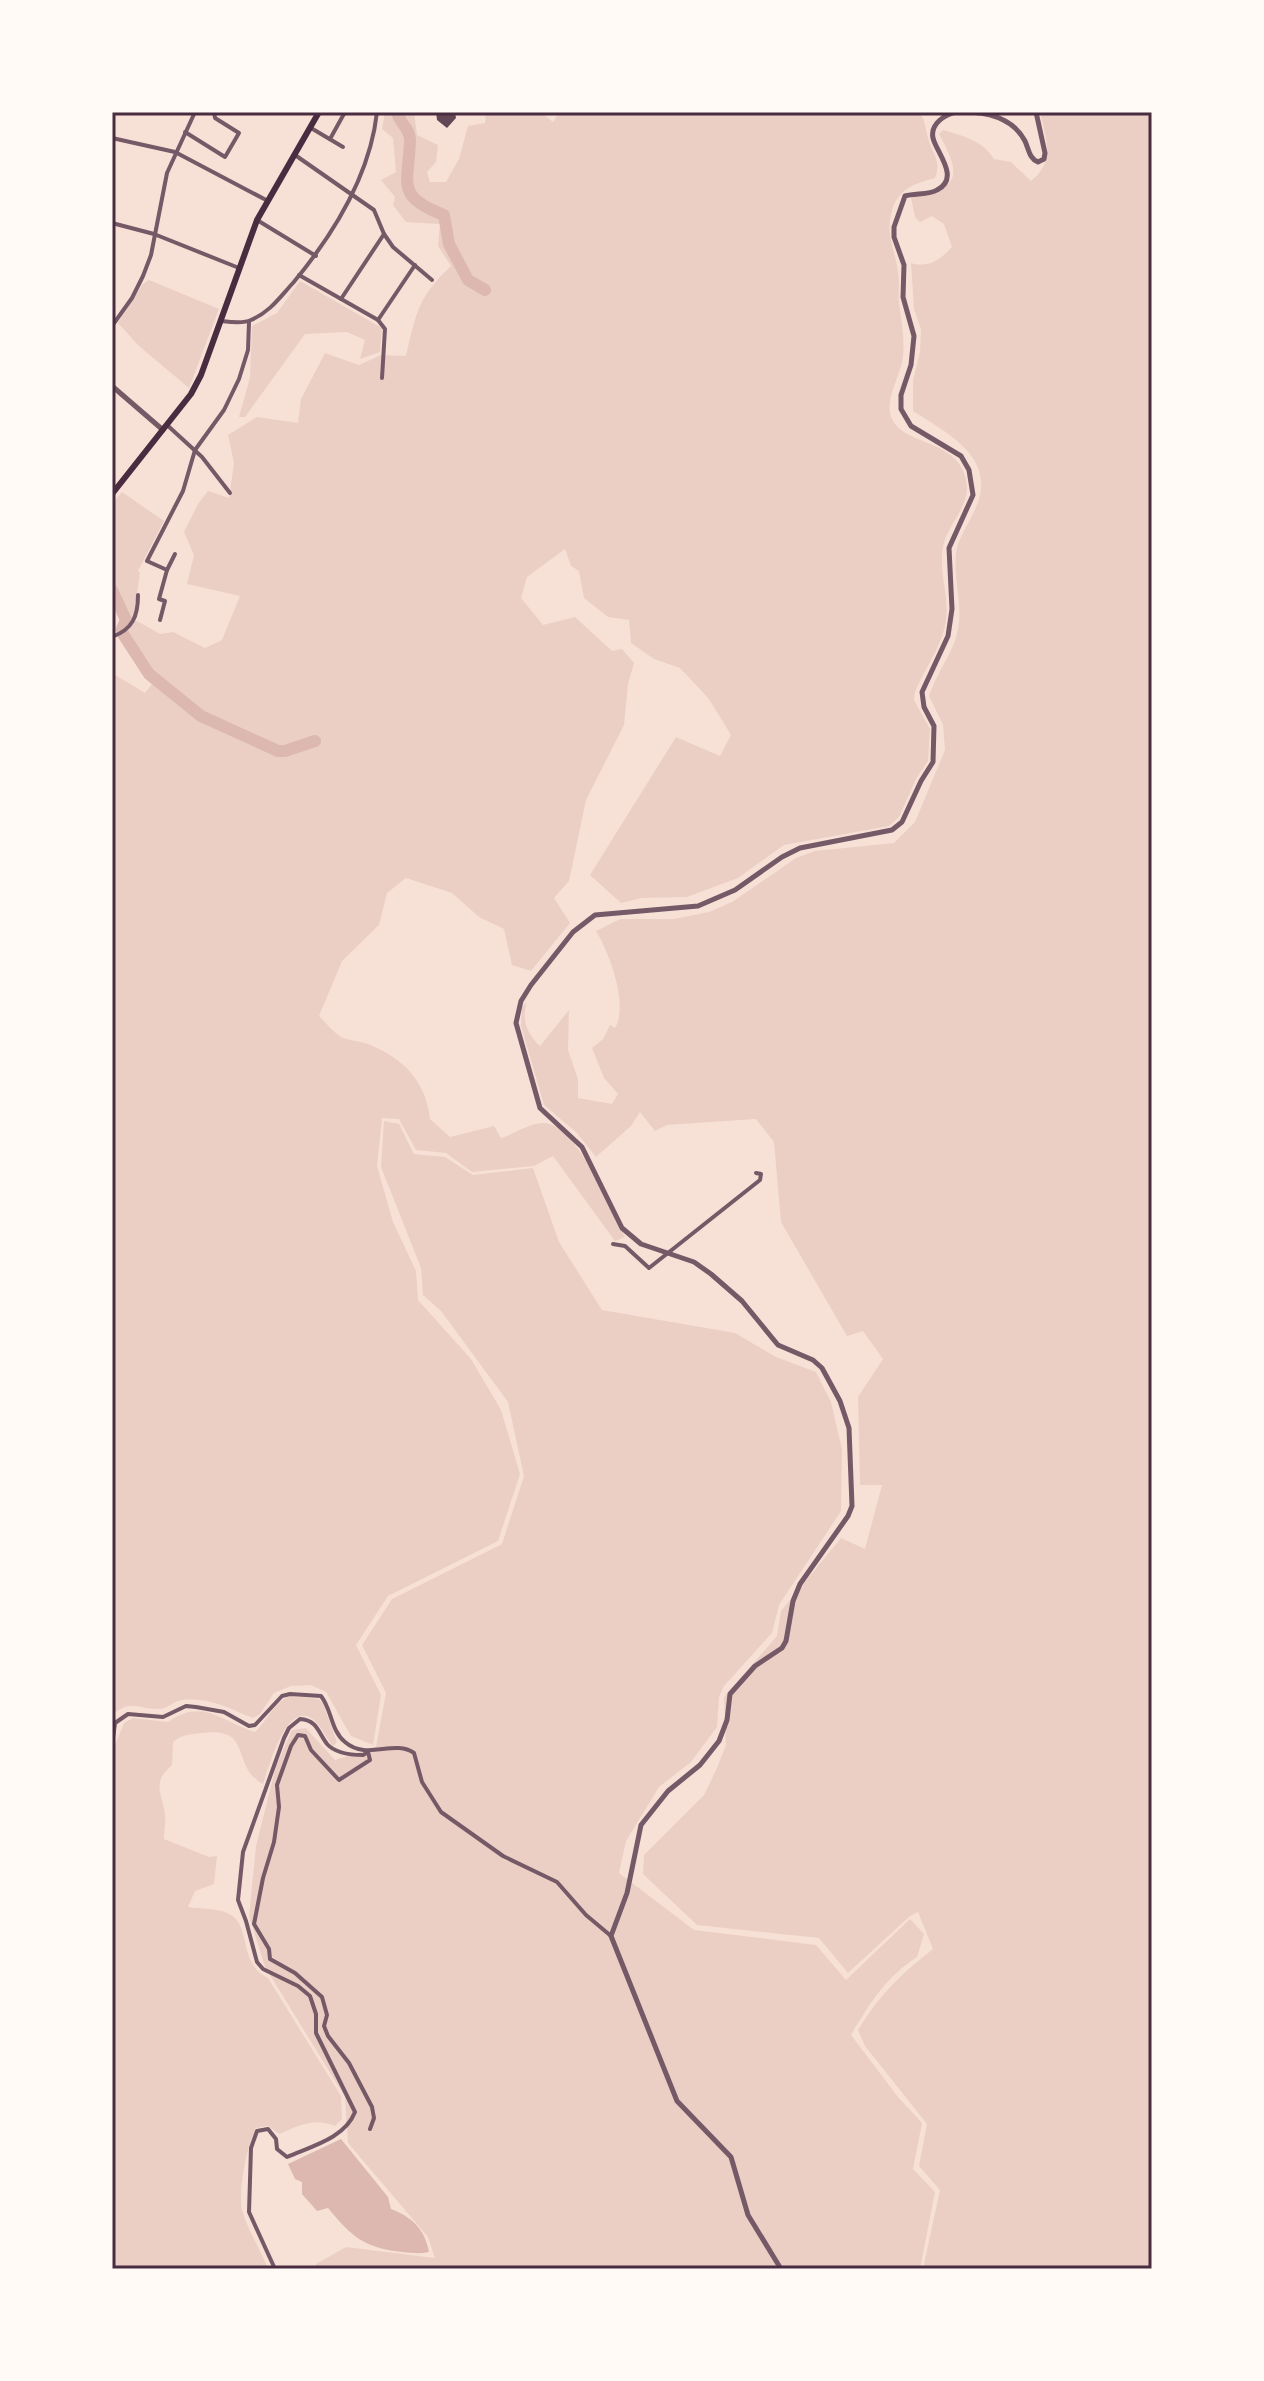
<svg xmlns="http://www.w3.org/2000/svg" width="1264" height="2381" font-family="'Work Sans',sans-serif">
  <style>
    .green { fill: #ebcfc5 }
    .water { fill: #dcb8b0 }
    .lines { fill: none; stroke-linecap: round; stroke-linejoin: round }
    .river { stroke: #dcb8b0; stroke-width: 12 }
    .building { fill: #644757 }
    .minor { stroke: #755966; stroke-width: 4 }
    .tertiary { stroke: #755966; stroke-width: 5 }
    .primary { stroke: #4a2c40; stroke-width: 6 }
    .neatline { fill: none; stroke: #4a2c40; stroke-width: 3 }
  </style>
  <rect width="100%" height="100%" fill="#f7e1d7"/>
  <!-- green -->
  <g class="green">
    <path d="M 385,112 L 414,112 L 417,135 L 438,145 L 436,162 L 427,172 L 430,182 L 446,182 L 459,159 L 468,126 L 485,123 L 486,112 L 544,112 L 544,115 L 553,122 L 559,112 L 919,112 C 926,121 925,128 928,138 C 932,154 942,160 935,178 C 916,184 902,186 893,207 C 884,235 895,247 898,272 C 900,282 898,292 899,302 C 901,320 905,338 903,357 C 901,376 882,402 893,421 C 908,447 963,439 967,486 C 968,509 947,525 943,547 C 938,572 951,600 945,626 C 940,649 924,670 915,692 L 914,700 L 930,729 L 928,761 L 916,779 L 899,817 L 889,826 L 784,845 L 738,878 L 687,897 L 641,898 L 621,903 L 590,875 L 676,737 L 720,756 L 731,735 L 709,699 L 680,668 L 654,659 L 631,643 L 629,620 L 608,617 L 584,598 L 579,571 L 571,566 L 565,549 L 527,577 L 521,598 L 543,625 L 575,617 L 612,651 L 622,649 L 634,663 L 628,684 L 624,725 L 586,800 L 569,881 L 554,898 L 570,923 L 531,971 L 512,965 L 504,929 L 479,917 L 452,893 L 406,878 L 387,893 L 379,925 L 342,961 L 319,1016 C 326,1023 335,1034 343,1038 C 351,1041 360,1041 368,1044 C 404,1058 426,1082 430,1119 L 450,1137 L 494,1126 L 501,1138 C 513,1134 529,1124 542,1123 C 576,1120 612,1212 625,1237 L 615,1241 L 553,1156 L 534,1166 L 472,1172 L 446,1153 L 416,1150 L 399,1119 L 382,1118 L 377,1166 L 393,1222 L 416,1271 L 418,1300 L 471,1359 L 501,1410 L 520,1474 L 498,1541 L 388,1596 L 356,1645 L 381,1695 L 373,1745 L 351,1736 L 326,1692 L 311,1685 L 291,1686 L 274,1693 L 260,1714 L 253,1718 C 228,1708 210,1697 182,1700 C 174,1701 167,1709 159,1709 C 138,1710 132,1698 112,1715 L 112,673 L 145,693 L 155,680 L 122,631 L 127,622 L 117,594 L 112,589 L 112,504 L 122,492 L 164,521 L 138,571 L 140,573 L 134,615 L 126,626 L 137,621 L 160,634 L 173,632 L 205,648 L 222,640 L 240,596 L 187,584 L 194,555 L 184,532 L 198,504 L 208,491 L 229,498 L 234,463 L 228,435 L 257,417 L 298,423 L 301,399 L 325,353 L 359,365 L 381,355 L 406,356 C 416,313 418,297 451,266 L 438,246 L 440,224 L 406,222 L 393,205 L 395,197 L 381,180 L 396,172 L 393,138 L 382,129 Z"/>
    <path d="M 1040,112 L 1152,112 L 1152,2269 L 923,2269 L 940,2190 L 919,2166 L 927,2124 L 865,2046 L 858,2030 C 881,1993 899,1976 933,1949 L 918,1912 L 910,1916 L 848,1973 L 819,1938 L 697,1925 L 643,1874 L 644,1855 L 704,1795 L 717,1768 L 726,1745 L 724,1697 L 777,1636 L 781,1611 L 841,1538 L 865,1549 L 882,1485 L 860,1485 L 858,1397 L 883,1359 L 863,1331 L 847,1336 L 781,1222 L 774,1142 L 756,1119 L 667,1125 L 655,1131 L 640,1112 L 631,1126 L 596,1157 L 577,1133 L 544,1105 L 521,1026 L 522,1008 L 527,1002 C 521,1019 527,1034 540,1046 L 569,1010 L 568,1050 L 578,1079 L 578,1098 L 612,1104 L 618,1094 L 604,1078 L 592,1048 L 603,1039 L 610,1025 L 615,1028 C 629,1005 609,952 596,931 L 620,919 L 674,919 L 709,912 L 732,902 L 796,858 L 815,851 L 894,843 L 915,822 L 945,750 L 943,725 L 929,696 C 936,674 951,656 957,634 C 964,606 953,580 956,553 C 959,534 972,520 978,502 C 994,455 945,432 913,411 L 913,380 L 920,352 L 921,329 L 914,309 L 911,263 C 929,268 940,260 952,247 L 944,224 L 932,216 L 920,222 L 915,217 L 911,198 C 959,187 963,178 939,134 L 943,130 C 963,136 982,140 994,159 L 1011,162 L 1031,181 C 1056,161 1046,140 1040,112 Z"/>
    <polygon points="149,280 219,309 189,388 139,346 118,323 143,284"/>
    <polygon points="300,281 382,328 380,352 360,359 365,340 347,332 305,334 245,417 239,417 250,377 252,326 277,313"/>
    <path d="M 384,1121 L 399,1124 L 414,1154 L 445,1157 L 473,1175 L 533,1168 L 559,1242 L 602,1310 L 735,1333 L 776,1357 L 816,1372 L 831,1402 L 842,1449 L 841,1511 L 779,1605 L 772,1633 L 724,1686 L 719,1697 L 717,1727 L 691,1762 L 659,1787 L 626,1841 L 619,1873 L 694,1930 L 816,1945 L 846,1980 L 910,1919 L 924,1934 L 917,1957 C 887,1976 869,2004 851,2035 L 898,2097 L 922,2123 L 913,2169 L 935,2192 L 920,2269 L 315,2269 L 316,2264 L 346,2247 L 435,2258 L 428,2237 L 348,2143 L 345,2097 L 265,1967 L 249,1916 L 256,1846 L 276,1766 L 292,1730 L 306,1728 L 335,1760 L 376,1747 L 386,1693 L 362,1645 L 392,1599 L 502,1544 L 524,1476 L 508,1402 L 441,1311 L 423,1295 L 421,1268 L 381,1167 Z"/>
    <path d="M 291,1696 L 319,1699 L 323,1704 L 337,1742 L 333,1746 C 325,1737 320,1722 309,1717 C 285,1706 269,1767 263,1784 C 230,1766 254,1726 202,1733 C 191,1734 181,1735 173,1742 L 172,1765 C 152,1783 161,1791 165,1813 C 166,1821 164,1831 164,1839 L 209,1857 L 217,1856 L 214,1884 L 195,1891 L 188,1907 C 200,1909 221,1908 231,1915 C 251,1927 239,1965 268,1978 L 341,2096 L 342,2119 L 335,2126 C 314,2117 298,2126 279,2134 L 268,2126 L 256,2128 C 247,2143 238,2193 242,2210 C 247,2229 261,2250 268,2269 L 112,2269 L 112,1752 L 124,1723 L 133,1718 L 168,1722 C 203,1697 222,1722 255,1732 C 268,1720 274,1701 291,1696 Z"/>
  </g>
  <!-- water -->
  <path class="water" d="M 341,2139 L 388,2197 L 391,2209 C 412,2217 425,2229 429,2252 C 420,2254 412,2253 403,2252 C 364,2248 352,2237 328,2208 L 317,2211 L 302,2194 L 302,2182 L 295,2179 L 288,2164 Z"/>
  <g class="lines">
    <!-- river -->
    <g class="river">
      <path d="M 397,112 C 399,123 410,128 410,140 C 409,183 394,196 444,215 L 449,244 L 468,280 L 485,290"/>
      <polyline points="112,590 126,620 122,629 123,634 149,674 201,716 278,751 285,751 315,741"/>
    </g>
  </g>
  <!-- building -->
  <polygon class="building" points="436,112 455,112 456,118 447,128 437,120"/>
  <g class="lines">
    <!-- minor -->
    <g class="minor">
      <polyline points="311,128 343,147"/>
      <polyline points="185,132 225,157 239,133 215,118 214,112"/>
      <polyline points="112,138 175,152 268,201"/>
      <polyline points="330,139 345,112"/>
      <polyline points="295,155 374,210 384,234 393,247 432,280"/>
      <polyline points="257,220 316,256"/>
      <polyline points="112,223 154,234 239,268"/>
      <polyline points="299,275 378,320 415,265"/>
      <polyline points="341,299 384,234"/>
      <polyline points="378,320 385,329 382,378"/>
      <path d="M 221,321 C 230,322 243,324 251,320 C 270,312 280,297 293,283 C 333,235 370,176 377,112"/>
      <polyline points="112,326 132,298 143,276 151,255 167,173 195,112"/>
      <polyline points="167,425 202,457 230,493"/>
      <polyline points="167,570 175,554"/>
      <polyline points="160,620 165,601 159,599 167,570 147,561 183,491 195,450 224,410 239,379 248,350 249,322"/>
      <path d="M 112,637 C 133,629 138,616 138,595"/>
      <polyline points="613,1244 625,1246 649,1268 760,1180 761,1174 756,1173"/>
      <path d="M 112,1746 L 115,1723 L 128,1714 L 163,1717 L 186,1706 L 196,1707 L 224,1712 L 249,1726 L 255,1725 L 282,1696 L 290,1694 L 321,1696 C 332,1710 331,1731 345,1742 C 367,1761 394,1739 414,1753 L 422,1782 L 441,1812 L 503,1856 L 557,1882 L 586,1915 L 611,1936"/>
      <path d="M 275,2269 L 249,2212 L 251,2148 L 257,2131 L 268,2129 L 276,2139 L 277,2149 L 287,2157 C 312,2146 345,2138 355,2112 L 316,2033 L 316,2014 L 310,1996 L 298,1986 L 263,1969 L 257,1962 L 246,1921 L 238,1900 L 243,1852 L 284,1738 L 289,1728 L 300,1719 C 317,1720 318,1732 327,1744 C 336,1754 351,1755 363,1755 L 368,1752 L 370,1760 L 339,1780 L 311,1750 L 305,1736 L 298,1735 L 291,1746 L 277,1785 L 279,1807 L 274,1842 L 263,1878 L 254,1924 L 269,1949 L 270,1959 L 295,1973 L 322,1997 L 327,2015 L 324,2026 L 328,2036 L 349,2063 L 372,2107 L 374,2118 L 370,2129"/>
    </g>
    <!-- tertiary -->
    <g class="tertiary">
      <path d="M 963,112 C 987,112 1013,118 1025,141 C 1029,150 1029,158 1038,162 L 1044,159 L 1045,153 L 1036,112"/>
      <polyline points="112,386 163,430"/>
      <path d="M 781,2269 L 748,2215 L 731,2157 L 677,2101 L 611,1936 L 627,1893 L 641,1825 L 668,1791 L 700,1765 L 719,1741 L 727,1720 L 730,1694 L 755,1666 L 782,1648 L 786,1641 L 793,1601 L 800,1584 L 848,1516 L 852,1506 L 849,1428 L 840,1401 L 822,1368 L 813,1360 L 778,1345 L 742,1301 L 711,1274 L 694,1262 L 641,1244 L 622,1228 L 582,1147 L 540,1108 L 516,1023 L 521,1001 L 531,985 L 573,932 L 595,915 L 698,906 L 735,890 L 782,857 L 800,848 L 892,830 L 902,822 L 921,781 L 933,762 L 934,726 L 924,707 L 922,692 L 948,636 L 952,609 L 949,548 L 973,495 L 969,470 L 961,456 L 911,426 L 901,409 L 901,395 L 911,365 L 914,336 L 903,297 L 904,265 L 894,237 L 894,227 L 905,196 C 915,193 929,195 937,190 C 961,178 936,152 933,138 C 930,124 945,114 957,112"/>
    </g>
    <!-- primary -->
    <polyline class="primary" points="112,494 191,394 201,375 257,220 319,112"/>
  </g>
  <!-- border -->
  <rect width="1264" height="2381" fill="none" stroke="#fffaf5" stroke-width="228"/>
  <rect x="114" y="114" width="1036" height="2153" class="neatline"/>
</svg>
